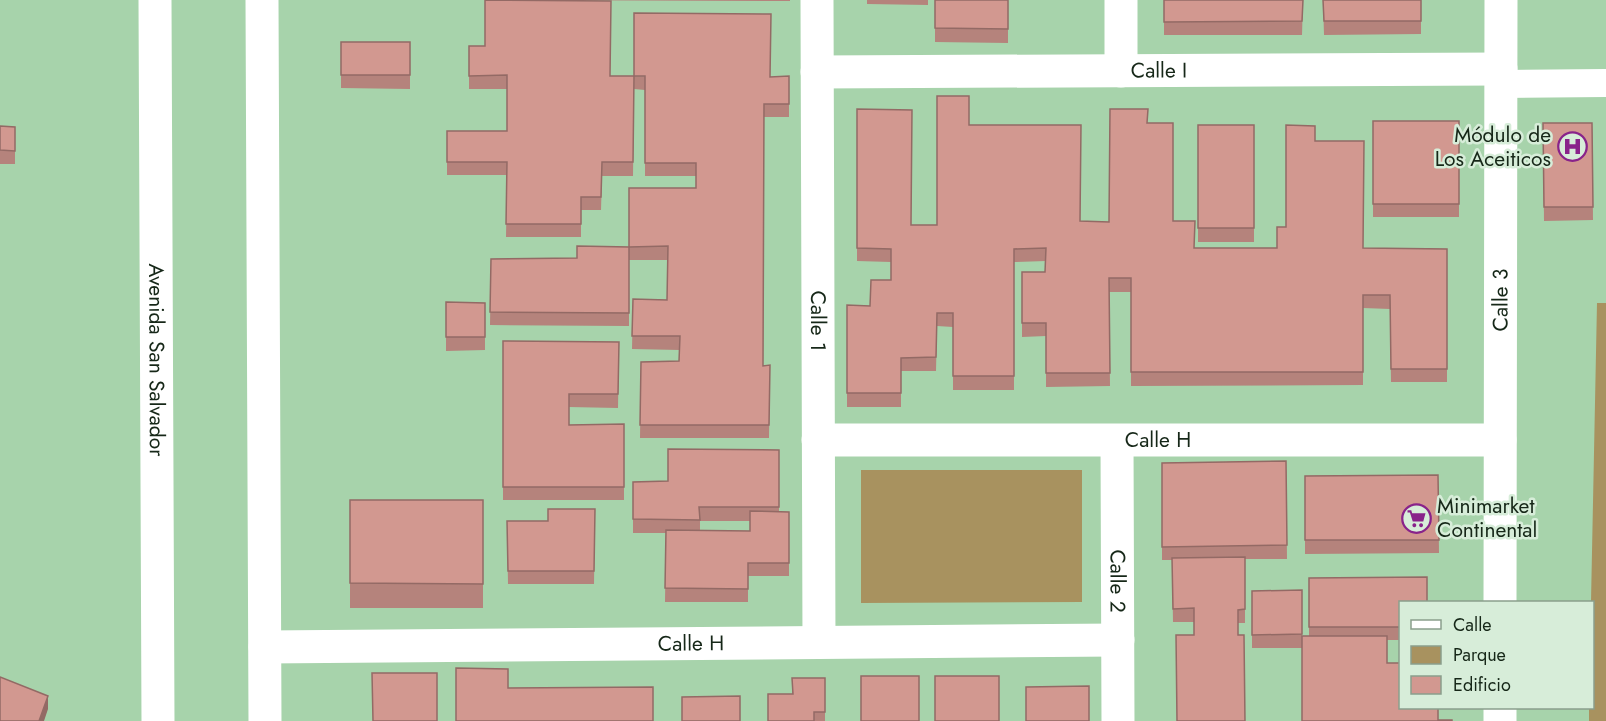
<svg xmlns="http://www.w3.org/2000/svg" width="1606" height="721" font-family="Jost,sans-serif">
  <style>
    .green { fill: #a8925f }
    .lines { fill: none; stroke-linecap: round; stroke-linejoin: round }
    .lane { stroke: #fff; stroke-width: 28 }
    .street { stroke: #fff; stroke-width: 33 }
    .secondary { stroke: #fff; stroke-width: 33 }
    .wall { fill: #b5837c; fill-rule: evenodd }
    .shaded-wall { fill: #936a65 }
    .building { fill: #d29890; stroke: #936a65; stroke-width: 1.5 }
    .labels { text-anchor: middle; stroke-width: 5; stroke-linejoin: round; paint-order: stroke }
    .street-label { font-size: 21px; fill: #162718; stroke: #d7edd9 }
    .poi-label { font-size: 21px; fill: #162718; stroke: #d7edd9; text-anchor: end }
  </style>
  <rect width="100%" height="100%" fill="#a7d3ab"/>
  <!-- green -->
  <g class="green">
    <polygon points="1597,303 1606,303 1606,721 1589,721 1589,708 1592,708 1591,602"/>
    <polygon points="861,470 1082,470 1082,602 861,603"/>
  </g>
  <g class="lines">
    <!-- lane -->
    <polyline class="lane" points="1501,84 1606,83"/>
    <!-- street -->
    <g class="street">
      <path id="s1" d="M 817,0 L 819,642"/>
      <polyline points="1121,71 1121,0"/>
      <path id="s2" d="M 817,72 L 1501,69"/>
      <path id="s3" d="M 818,440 L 1500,440"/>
      <path id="s4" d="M 1117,441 L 1118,721"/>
      <path id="s5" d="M 1500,602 L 1501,0"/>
      <path id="s6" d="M 265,647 L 1118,640"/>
      <polyline points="1500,721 1500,708"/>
    </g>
    <!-- secondary -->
    <g class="secondary">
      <path id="s7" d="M 155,0 L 158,721"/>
      <polyline points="262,0 265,721"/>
    </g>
  </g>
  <!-- wall -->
  <g class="wall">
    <polygon points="517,0 790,0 790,1"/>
    <polygon points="867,0 928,0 928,5 867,4"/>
    <polygon points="935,0 1008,0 1008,43 935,42"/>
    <polygon points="1164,0 1303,0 1302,35 1164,35"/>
    <polygon points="1323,0 1421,0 1421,34 1324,35"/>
    <polygon points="341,42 410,42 410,89 341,88"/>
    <polygon points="469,46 611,76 770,77 789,90 789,117 764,117 763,366 770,365 769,438 640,438 641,362 679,361 680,350 632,349 633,299 667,300 668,260 629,260 629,188 696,188 696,176 645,176 645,90 634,89 633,176 602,176 601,210 581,210 581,237 506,237 507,175 447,175 447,131 507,131 507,89 469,89"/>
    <polygon points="857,109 911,225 937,225 969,125 1080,221 1109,222 1147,123 1173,221 1195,248 1277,248 1286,227 1315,141 1363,248 1447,249 1447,382 1391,382 1390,309 1363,308 1363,385 1131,386 1131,292 1109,292 1110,386 1046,387 1046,336 1022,337 1022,323 1045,272 1046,261 1014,262 1014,390 953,390 953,327 937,326 936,371 901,371 901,407 847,407 847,305 870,306 891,280 891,262 857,261"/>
    <rect x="1373" y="121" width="86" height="96"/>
    <polygon points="1543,123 1592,123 1593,220 1544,221"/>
    <rect x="1198" y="125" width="56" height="117"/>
    <polygon points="0,126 15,127 15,164 0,164"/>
    <polygon points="629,247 629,326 490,325 491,259 577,258"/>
    <polygon points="446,302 485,303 485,350 446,351"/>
    <polygon points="503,341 619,342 618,408 569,407 569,425 624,424 624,500 503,500"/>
    <path d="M 779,450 L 779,512 L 789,512 L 789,576 L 748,576 L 748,602 L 665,602 L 666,533 L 633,533 L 633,482 L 668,481 ZM 700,521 L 750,521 L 750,531 L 700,531 Z"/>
    <polygon points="1286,461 1287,559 1245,559 1245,623 1238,623 1194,635 1194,622 1173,622 1172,560 1162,560 1162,463"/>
    <polygon points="1438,475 1439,553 1305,554 1305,476"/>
    <rect x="350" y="500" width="133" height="108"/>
    <polygon points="595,509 594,584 508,584 507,521 548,521"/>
    <polygon points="1309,578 1401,603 1401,640 1387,640 1387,663 1438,720 1302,721 1309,636"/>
    <polygon points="1302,590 1302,648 1252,648 1252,591"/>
    <polygon points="792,678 825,678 825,721 768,721 792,694"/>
  </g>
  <!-- shaded-wall -->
  <polygon class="shaded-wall" points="48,696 48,709 44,721 39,721"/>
  <!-- building -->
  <g class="building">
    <polygon points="485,0 611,1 610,76 634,76 633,162 602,162 601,197 581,197 581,224 506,224 507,162 447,162 447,131 507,131 507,75 469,76 469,46 485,46"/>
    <polygon points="935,0 1008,0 1008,29 935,28"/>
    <polygon points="1164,0 1303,0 1302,21 1164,22"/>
    <polygon points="1323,0 1421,0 1421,21 1324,21"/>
    <polygon points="634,13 771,14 770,77 789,76 789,104 764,104 763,366 770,365 769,425 640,425 641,362 679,361 680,336 632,336 633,299 667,300 668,246 629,247 629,188 696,188 696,163 645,163 645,76 634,76"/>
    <rect x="341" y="42" width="69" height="33"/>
    <polygon points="937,96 969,96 969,125 1081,125 1080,221 1109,222 1110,109 1148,109 1147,123 1173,123 1173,221 1195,221 1194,248 1277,248 1277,227 1286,227 1286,125 1315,126 1315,141 1364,141 1363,248 1447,249 1447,369 1391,369 1390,295 1363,295 1363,372 1131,372 1131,278 1109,278 1110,373 1046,373 1046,323 1022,323 1022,272 1045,272 1046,248 1014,249 1014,376 953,376 953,313 937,313 936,357 901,358 901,393 847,393 847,305 870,306 871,280 891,280 891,249 857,248 857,109 912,110 911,225 937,225"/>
    <rect x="1373" y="121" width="86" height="83"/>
    <polygon points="1543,123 1592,123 1593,207 1544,207"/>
    <rect x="1198" y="125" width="56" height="103"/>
    <polygon points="0,126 15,127 15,151 0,150"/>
    <polygon points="577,246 629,247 629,313 490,312 491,259 577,258"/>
    <polygon points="446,302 485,303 485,337 446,337"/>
    <polygon points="503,341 619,342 618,394 569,394 569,425 624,424 624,487 503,487"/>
    <polygon points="668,449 779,450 779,507 699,507 700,520 633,519 633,482 668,481"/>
    <polygon points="1286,461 1287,545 1162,547 1162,463"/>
    <polygon points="1438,475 1439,540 1305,540 1305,476"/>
    <polygon points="350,500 483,500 483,584 350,583"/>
    <polygon points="548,509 595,509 594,571 508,571 507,521 548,521"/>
    <polygon points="750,511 789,512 789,563 748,563 748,589 665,588 666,530 750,531"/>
    <polygon points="1245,557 1245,609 1238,610 1238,635 1244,635 1245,721 1177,721 1176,635 1194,635 1194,608 1173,609 1172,558"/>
    <polygon points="1427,577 1427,603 1401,603 1401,627 1309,627 1309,578"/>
    <polygon points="1302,590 1302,634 1252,635 1252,591"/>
    <polygon points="1302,636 1387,636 1387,663 1401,663 1401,708 1438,708 1438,720 1452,720 1452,721 1302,721"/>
    <polygon points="456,668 508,669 508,688 653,687 653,721 456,721"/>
    <polygon points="372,673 437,673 437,721 373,721"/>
    <rect x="861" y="676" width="58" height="45"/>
    <rect x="935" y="676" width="64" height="45"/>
    <polygon points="0,677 48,696 39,721 0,721"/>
    <polygon points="792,678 825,678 825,712 814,712 814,721 768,721 768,694 793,694"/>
    <polygon points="1089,686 1089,721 1026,721 1026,687"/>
    <polygon points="740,696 740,721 682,721 682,697"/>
  </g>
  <!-- icons -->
  <defs>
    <symbol id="hospital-ring" viewBox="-11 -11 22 22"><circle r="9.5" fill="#d7edd9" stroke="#89238a" stroke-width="1.5"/><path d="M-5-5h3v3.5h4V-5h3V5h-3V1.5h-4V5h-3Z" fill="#89238a"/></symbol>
    <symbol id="supermarket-ring" viewBox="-11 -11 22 22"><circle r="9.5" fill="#d7edd9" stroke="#89238a" stroke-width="1.5"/><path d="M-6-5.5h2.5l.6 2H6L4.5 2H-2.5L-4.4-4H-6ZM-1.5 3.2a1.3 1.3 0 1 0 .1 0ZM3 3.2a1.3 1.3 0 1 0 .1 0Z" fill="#89238a"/></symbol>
  </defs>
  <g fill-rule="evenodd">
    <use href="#hospital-ring" x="1556" y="130" width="33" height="33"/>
    <use href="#supermarket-ring" x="1400" y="502" width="33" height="33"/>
  </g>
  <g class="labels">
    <!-- street labels -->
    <g class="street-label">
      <text dy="7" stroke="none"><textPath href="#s2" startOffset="342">Calle I</textPath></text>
      <text dy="7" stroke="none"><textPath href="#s5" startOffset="302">Calle 3</textPath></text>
      <text dy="7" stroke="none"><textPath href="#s1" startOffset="321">Calle 1</textPath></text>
      <text dy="7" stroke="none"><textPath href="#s7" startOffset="360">Avenida San Salvador</textPath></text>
      <text dy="7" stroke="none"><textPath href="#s3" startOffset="340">Calle H</textPath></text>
      <text dy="7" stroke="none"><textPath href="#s4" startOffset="140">Calle 2</textPath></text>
      <text dy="7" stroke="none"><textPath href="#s6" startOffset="426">Calle H</textPath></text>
    </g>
    <!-- poi labels -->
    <g class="poi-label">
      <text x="1551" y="142">Módulo de<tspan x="1551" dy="24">Los Aceiticos</tspan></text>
      <text x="1437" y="513" text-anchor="start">Minimarket<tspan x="1437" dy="24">Continental</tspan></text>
    </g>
  </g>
  <!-- legend -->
  <rect x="1399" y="601" width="195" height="108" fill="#d7edd9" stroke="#8a9e8c" stroke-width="1.5"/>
  <rect x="1411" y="620" width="30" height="9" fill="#ffffff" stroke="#8a9e8c" stroke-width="1.5"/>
  <text x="1453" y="631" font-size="18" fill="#162718">Calle</text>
  <rect x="1411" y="646" width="30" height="18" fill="#a8925f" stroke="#8a9e8c" stroke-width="1.5"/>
  <text x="1453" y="661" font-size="18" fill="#162718">Parque</text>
  <rect x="1411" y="676" width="30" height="18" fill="#d29890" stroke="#8a9e8c" stroke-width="1.5"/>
  <text x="1453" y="691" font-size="18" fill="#162718">Edificio</text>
</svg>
